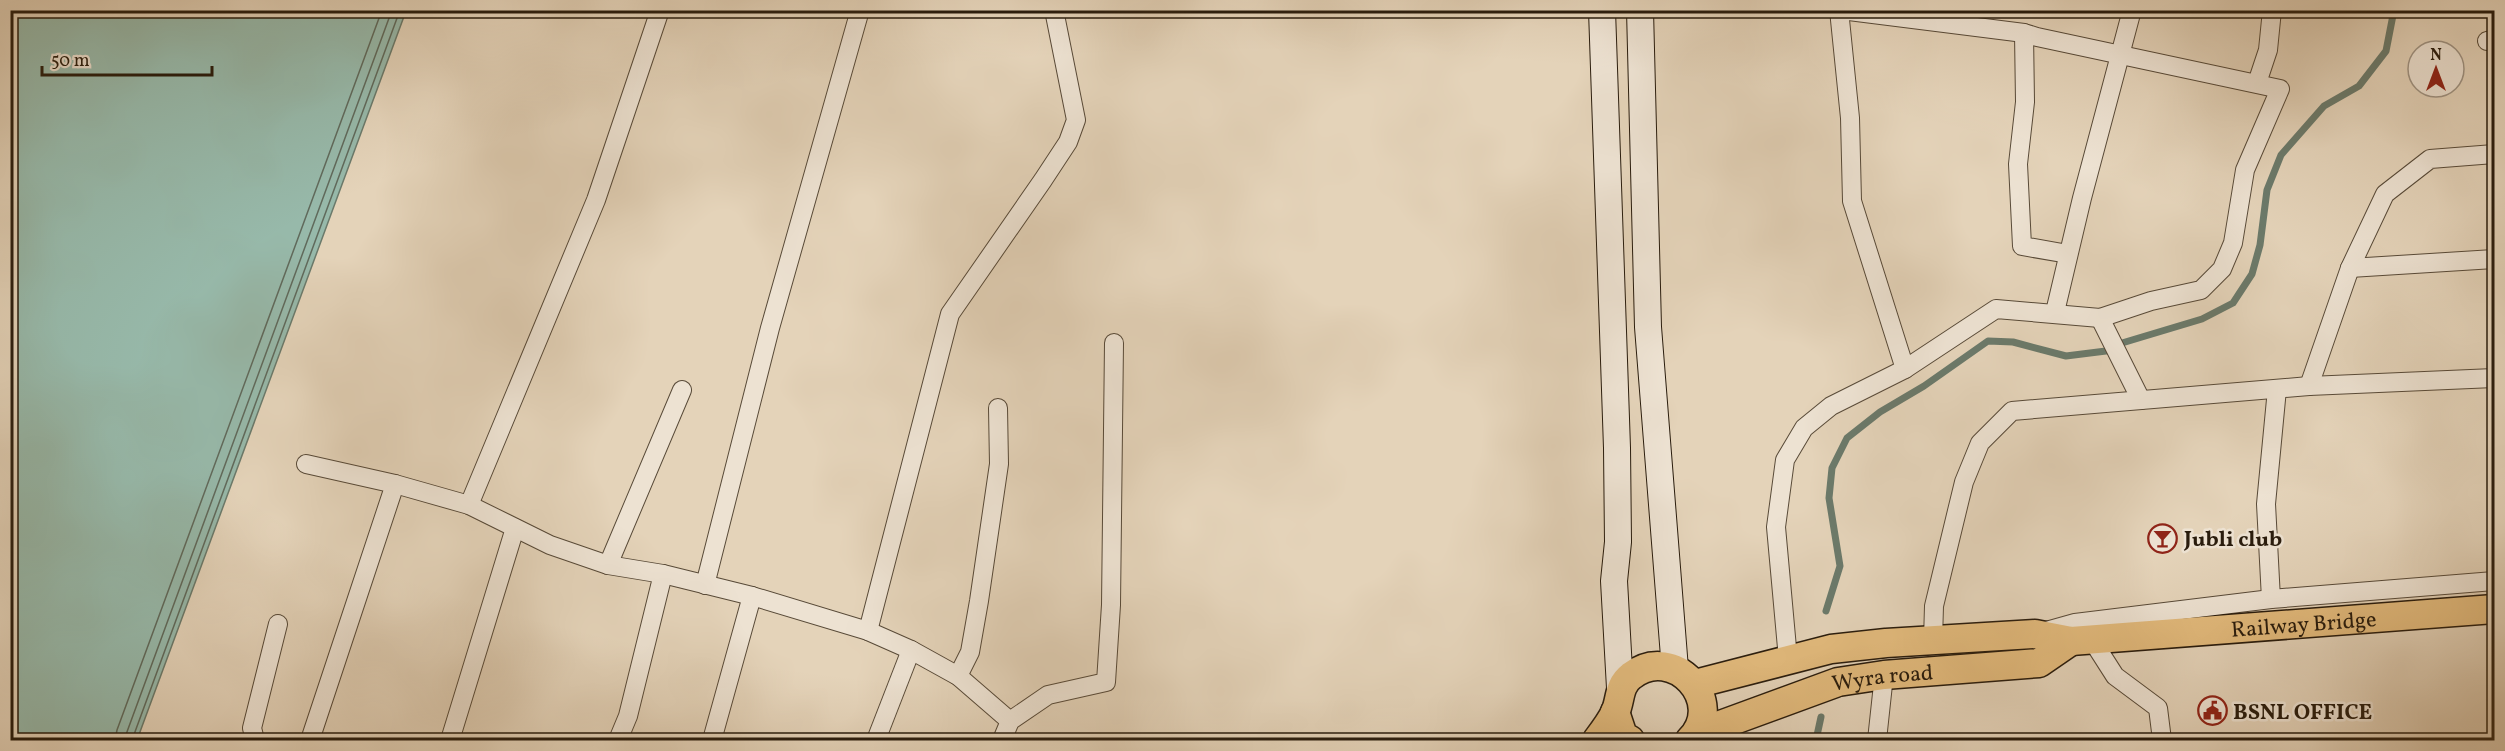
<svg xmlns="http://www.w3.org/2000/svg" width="2505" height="751" font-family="Vollkorn,serif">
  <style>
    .water { fill: #97b9aa; stroke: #6b7a6b; stroke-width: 1.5 }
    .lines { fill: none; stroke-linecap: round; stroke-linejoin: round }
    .shore { stroke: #606a5c; stroke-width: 1.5 }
    .stream { stroke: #6b7a6b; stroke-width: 7 }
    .street-casing { stroke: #584a38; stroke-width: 20 }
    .secondary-casing { stroke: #291c0d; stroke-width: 28 }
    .primary-casing { stroke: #291c0d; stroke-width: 31 }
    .street { stroke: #ede2d2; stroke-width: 18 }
    .secondary { stroke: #ede2d2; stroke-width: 26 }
    .primary { stroke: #e2ba7c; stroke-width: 28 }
    .labels { text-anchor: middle; stroke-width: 5; stroke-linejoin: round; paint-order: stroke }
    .poi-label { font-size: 22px; font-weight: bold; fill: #291c0d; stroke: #ede2d2; text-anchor: start }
    .street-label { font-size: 22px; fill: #291c0d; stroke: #ede2d2 }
  </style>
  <rect width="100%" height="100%" fill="#e4d3b9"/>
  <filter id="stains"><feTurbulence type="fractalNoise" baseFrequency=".00333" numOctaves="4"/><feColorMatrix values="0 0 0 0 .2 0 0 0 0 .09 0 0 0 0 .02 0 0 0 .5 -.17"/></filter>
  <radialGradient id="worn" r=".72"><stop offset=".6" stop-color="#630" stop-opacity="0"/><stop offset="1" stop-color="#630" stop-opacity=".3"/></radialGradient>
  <!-- water -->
  <polygon class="water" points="10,11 406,11 137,740 11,740"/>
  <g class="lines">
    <!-- shore -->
    <g class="shore">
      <polyline points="115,740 117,730 382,10"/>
      <polyline points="124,740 392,10"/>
      <polyline points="132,740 400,10"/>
    </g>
    <!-- stream -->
    <g class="stream">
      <polyline points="1826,611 1840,566 1829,498 1832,468 1847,438 1880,412 1924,386 1988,341 2013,342 2066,356 2106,351 2122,343 2202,319 2233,303 2252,274 2260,245 2267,190 2281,155 2324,106 2359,86 2386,51 2394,10"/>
      <polyline points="1816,740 1821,717"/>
    </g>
    <defs>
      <g id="street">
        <polyline points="1839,10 1850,118 1852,201 1905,369"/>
        <polyline points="2024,33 2025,102 2018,164 2022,246 2068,254"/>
        <polyline points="2487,41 2494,40"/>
        <polyline points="2257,83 2268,50 2272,10"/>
        <polyline points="2350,268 2494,259"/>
        <polyline points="2055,312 2082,198 2132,10"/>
        <polyline points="2100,318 2141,400"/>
        <polyline points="2309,386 2350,268 2385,194 2430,159 2494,154"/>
        <polyline points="306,464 395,484 469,505 550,545 608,565 663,574 752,596 868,631 911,650 958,676 1010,721"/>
        <polyline points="469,505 596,200 660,10"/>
        <polyline points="608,565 682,390"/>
        <polyline points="705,585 770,328 860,10"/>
        <polyline points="2271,599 2266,504 2277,389"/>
        <polyline points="868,631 950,314 1043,180 1068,142 1076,120 1054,10"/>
        <polyline points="2043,632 2075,623 2271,599 2494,581"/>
        <polyline points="1933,640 1934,606 1964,482 1980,443 2012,411 2309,386 2494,378"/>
        <polyline points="2092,640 2115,676 2158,708 2162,740"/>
        <polyline points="1788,659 1776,527 1785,460 1804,428 1831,406 1905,369 1996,309 2100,318 2151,301 2201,290 2222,269 2233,243 2245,170 2280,89 2037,37 2024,33 1841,10"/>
        <polyline points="958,676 970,652 979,601 999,464 998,408"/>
        <polyline points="255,740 252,728 278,624"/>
        <polyline points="310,740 395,484"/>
        <polyline points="450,740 515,528"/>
        <polyline points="618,740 628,716 663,574"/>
        <polyline points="712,740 752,596"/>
        <polyline points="876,740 911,650"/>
        <polyline points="1002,740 1010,721 1048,695 1106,682 1111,605 1114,343"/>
        <polyline points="1877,740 1884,675"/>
      </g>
      <g id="secondary">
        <polyline points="1602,10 1617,448 1618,542 1614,581 1620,688"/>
        <polyline points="1640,10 1648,327 1675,669"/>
      </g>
      <g id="primary">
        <path id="s1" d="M 1695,684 L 1831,649 L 1886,643 L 2035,634 L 2071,641 L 2494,609"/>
        <polyline points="1615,712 1623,736 1630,740"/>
        <path id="s2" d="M 1696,734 L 1838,682 L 1884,675 L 2039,663 L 2071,641"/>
        <path d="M 1597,740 C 1603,732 1610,723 1615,713 C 1621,700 1618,686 1631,676 C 1673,642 1728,702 1690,740"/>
      </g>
    </defs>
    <!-- street casing -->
    <use href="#street" class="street-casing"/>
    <!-- secondary casing -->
    <use href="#secondary" class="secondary-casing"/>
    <!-- primary casing -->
    <use href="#primary" class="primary-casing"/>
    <!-- street -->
    <use href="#street" class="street"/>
    <!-- secondary -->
    <use href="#secondary" class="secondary"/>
    <!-- primary -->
    <use href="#primary" class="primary"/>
  </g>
  <!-- icons -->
  <defs>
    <symbol id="bar-ring" viewBox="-11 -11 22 22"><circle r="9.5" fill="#ede2d2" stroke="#8f2418" stroke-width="1.5"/><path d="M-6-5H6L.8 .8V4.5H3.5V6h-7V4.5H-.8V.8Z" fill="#8f2418"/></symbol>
    <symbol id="civic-ring" viewBox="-11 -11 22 22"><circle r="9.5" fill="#ede2d2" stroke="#8f2418" stroke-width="1.5"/><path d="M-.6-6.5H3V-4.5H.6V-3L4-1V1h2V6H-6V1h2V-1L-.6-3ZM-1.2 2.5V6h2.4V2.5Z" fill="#8f2418"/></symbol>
  </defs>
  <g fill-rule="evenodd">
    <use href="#bar-ring" x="2146" y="522" width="33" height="33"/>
    <use href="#civic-ring" x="2196" y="694" width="33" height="33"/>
  </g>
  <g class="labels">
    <!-- poi labels -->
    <g class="poi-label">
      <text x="2184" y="546">Jubli club</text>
      <text x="2233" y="719">BSNL OFFICE</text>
    </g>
    <!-- street labels -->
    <g class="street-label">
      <text dy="8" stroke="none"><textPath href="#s1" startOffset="615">Railway Bridge</textPath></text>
      <text dy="8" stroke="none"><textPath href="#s2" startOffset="196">Wyra road</textPath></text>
    </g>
  </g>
  <!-- margin -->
  <rect width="2505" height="751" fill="none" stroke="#e4d3b9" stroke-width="36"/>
  <rect x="12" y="12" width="2481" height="727" fill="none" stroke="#291c0d" stroke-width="3"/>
  <rect x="18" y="18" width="2469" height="715" fill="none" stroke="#291c0d" stroke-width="1.5"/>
  <!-- north arrow -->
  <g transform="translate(2436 69)"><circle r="28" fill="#ede2d2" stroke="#9f9383" stroke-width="1.5"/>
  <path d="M0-4.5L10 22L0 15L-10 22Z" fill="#8f2418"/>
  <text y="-9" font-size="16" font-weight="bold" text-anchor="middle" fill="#291c0d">N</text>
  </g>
  <!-- scale -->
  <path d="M42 66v9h170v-9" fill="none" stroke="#291c0d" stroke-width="3"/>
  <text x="51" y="66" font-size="18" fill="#291c0d" stroke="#ede2d2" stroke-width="4.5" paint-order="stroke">50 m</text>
  <rect width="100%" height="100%" filter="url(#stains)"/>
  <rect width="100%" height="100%" fill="url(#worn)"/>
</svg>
